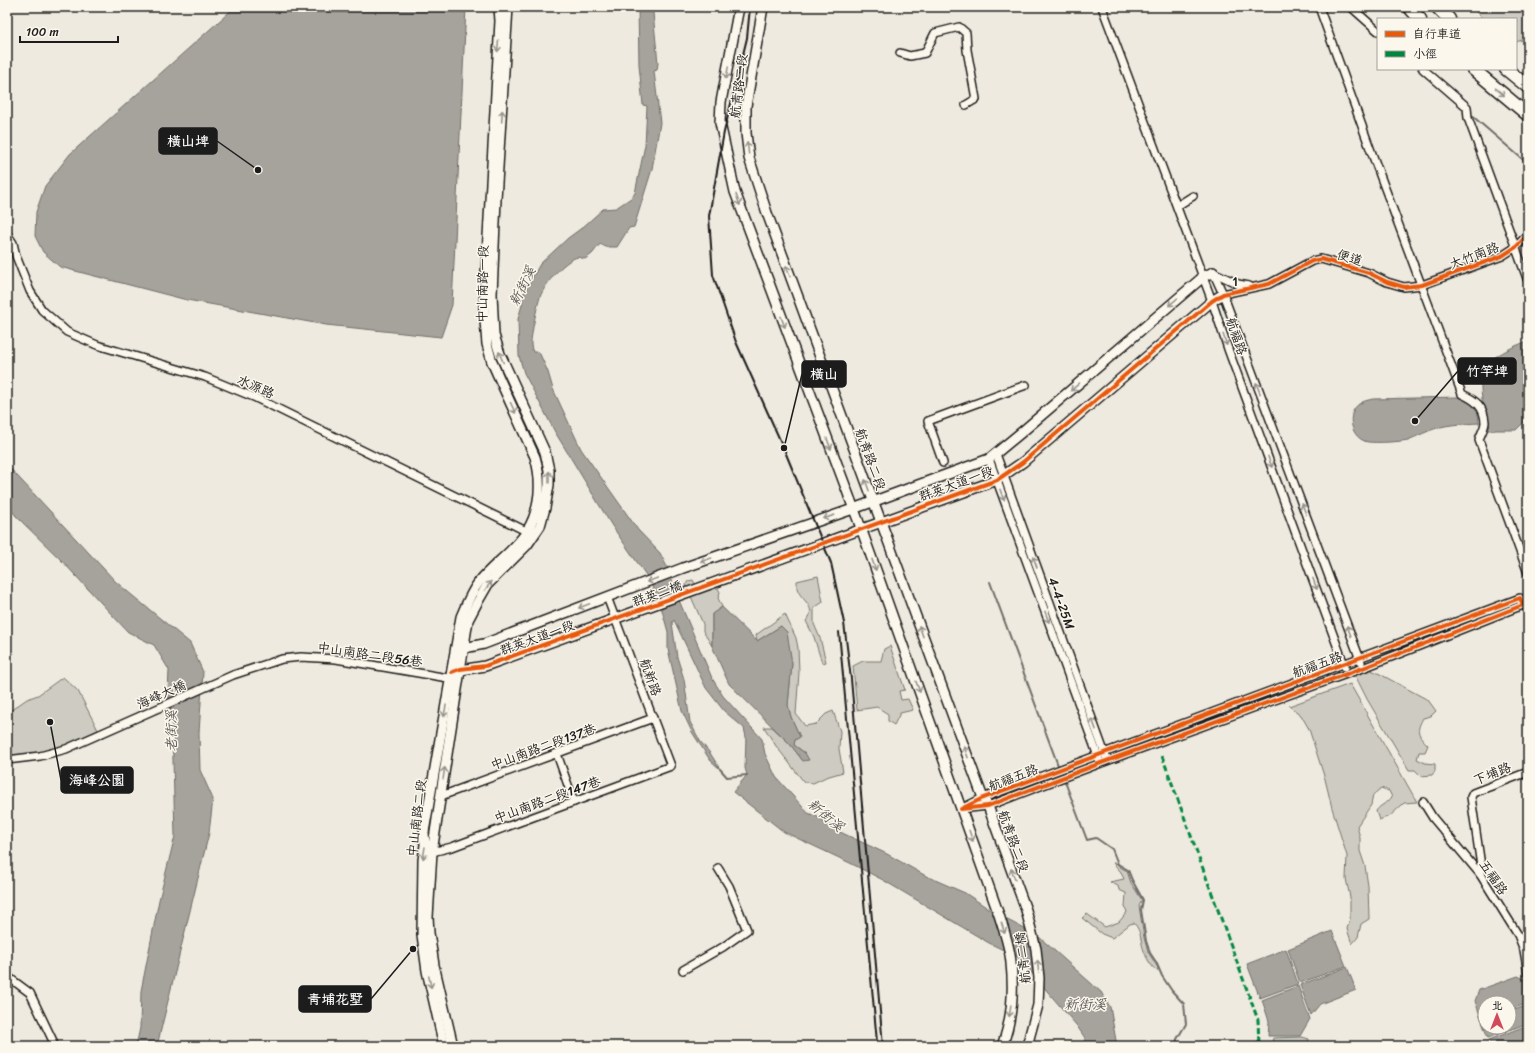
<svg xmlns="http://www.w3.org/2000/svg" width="1535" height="1053" font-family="Sriracha,'LXGW WenKai TC',sans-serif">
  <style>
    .green { fill: #ceccc2; stroke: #75746f }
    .water { fill: #a6a39d; stroke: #6f6d69 }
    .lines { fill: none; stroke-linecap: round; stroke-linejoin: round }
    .stream { stroke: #6f6d69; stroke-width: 2 }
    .street-casing { stroke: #1c1c1c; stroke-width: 10 }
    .secondary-casing { stroke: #1c1c1c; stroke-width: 12 }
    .highway-casing { stroke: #1c1c1c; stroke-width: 15 }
    .street { stroke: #fbf7ec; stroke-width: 7 }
    .secondary { stroke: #fbf7ec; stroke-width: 9 }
    .highway { stroke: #fbf7ec; stroke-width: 12 }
    .rail { stroke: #1c1c1c; stroke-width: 2 }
    .quiet { stroke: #00873e; stroke-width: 3; stroke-dasharray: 6 3; stroke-linecap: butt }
    .cycleway-casing { stroke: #fbf7ec; stroke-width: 6 }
    .cycleway { stroke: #e8590c; stroke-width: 4 }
    .oneway { stroke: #97948e }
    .labels { text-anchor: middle; stroke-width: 3; stroke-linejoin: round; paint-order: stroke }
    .street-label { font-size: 13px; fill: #1c1c1c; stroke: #fbf7ec }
    .water-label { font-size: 14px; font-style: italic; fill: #5a5956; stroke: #fbf7ec }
    .leader { fill: none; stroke: #1c1c1c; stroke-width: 1.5 }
    .callout-dot { fill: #1c1c1c; stroke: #fbf7ec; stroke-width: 1.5 }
    .callout { fill: #1c1c1c; stroke: #1c1c1c; stroke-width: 1.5 }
    .callout-label { font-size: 14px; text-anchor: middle; font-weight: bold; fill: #fff }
  </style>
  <rect width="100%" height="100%" fill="#eeeadf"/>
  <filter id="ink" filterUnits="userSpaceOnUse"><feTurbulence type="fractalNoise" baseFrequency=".025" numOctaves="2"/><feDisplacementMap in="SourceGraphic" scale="8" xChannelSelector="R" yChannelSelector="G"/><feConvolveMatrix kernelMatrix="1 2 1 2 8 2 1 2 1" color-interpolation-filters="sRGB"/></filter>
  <g filter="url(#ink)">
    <!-- green -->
    <g class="green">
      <polygon points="1471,7 1528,7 1528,38 1516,42 1516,19 1483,19"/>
      <path d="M 818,576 L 823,602 L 814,608 L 814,624 L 820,638 L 826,662 L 822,663 L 814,637 L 806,621 C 819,607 800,600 797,588 C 797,587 797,582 797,581 Z"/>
      <polygon points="693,580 697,588 716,585 720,592 718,598 722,607 712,614 712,646 703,631 703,624 686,585 688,581"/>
      <polygon points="785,614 796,638 798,648 799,672 796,714 805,726 816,724 826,714 833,711 840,731 839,749 843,772 826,777 813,783 804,782 776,746 764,727 772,727 790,744 803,761 805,753 794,745 795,740 800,737 791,717 788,705 792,663 781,626 757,641 756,635"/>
      <polygon points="890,646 905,690 899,691 901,700 908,699 913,710 900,713 894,725 888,721 888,714 877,707 857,710 853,666 863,661 881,661 884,649"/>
      <path d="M 1351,661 L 1378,673 L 1428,700 L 1436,711 L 1431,716 L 1423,718 C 1416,731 1417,734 1428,745 L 1425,752 L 1419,752 L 1417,759 L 1425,763 L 1435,764 L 1435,771 L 1432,775 L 1421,776 L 1415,770 L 1409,770 L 1367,699 L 1350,665 Z"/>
      <polygon points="63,677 78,691 98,730 66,745 39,753 7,757 7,713 27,699 38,695"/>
      <path d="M 1350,684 L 1417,802 L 1404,803 L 1390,816 L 1379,820 L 1376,811 C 1381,804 1387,804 1392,797 L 1389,791 L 1381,788 L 1373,795 L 1371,805 L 1357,826 L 1360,838 L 1360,851 L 1365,866 L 1368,886 L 1369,919 L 1361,924 L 1358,937 L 1352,944 L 1347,929 L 1350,919 L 1350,897 L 1346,879 L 1347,856 L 1332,808 L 1325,779 L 1309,729 L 1301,715 L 1289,706 Z"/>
      <path d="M 1113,863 L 1116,863 L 1120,867 L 1127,871 L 1131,883 L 1142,900 L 1139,906 L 1144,938 L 1148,952 L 1158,968 L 1157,971 C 1149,965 1144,953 1142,944 C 1140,935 1140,930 1134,923 L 1130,924 L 1112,938 L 1102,934 L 1082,918 L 1087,914 L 1105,927 L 1119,922 L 1127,912 L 1125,907 L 1126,893 L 1119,890 L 1118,886 L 1110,882 L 1124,879 L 1121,872 Z"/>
      <polygon points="1302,1037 1309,1039 1308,1046 1297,1046 1296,1044 1292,1043 1272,1046 1272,1043 1273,1038"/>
    </g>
    <!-- water -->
    <g class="water">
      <polygon points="235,7 466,7 452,305 441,337 326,325 187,300 60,267 43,252 35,236 36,212 45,186 70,154"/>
      <path d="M 638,7 L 651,7 L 653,13 L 658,63 L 657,70 L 654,71 L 660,123 L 652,169 L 634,227 L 629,228 L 617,247 L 606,247 L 600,244 L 592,254 L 585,259 L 578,257 C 564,260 545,284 540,297 C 537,307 535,317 533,327 C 532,337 529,343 533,352 L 539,352 L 548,372 L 553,389 L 581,449 L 638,530 L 660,553 L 669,571 L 678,598 L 712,678 L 723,696 L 762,739 L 765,754 L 776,777 L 808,813 L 820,818 L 838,831 L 887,854 L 926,876 L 965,893 L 998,915 L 1038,936 L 1101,992 L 1110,1007 L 1117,1046 L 1085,1046 L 1085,1038 L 1077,1026 L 1018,957 L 989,943 L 883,880 L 850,863 L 784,832 L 733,792 L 747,775 L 745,768 L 746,737 L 744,728 L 724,711 L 706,688 L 674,620 L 672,623 L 677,657 L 684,679 L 690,722 L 700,741 L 710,753 L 720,769 L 710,760 L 692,732 L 682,711 L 668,649 L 668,632 L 660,603 L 648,578 L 612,526 L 555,432 L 524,373 L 519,356 L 518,319 L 522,305 L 522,296 L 540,264 L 568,238 L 583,227 L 603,209 L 616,208 L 631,198 L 635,193 L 645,145 L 647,106 L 643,105 L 639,65 Z"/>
      <path d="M 1528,341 L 1528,417 L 1524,422 L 1516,430 L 1487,430 C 1488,419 1484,410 1482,399 C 1481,392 1480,378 1482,371 C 1489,357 1514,346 1528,341 Z"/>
      <path d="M 1457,397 C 1475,403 1477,403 1479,423 C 1465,424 1450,424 1437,428 C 1427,431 1418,436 1408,440 C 1399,442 1377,443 1368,442 C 1351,439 1345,414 1359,404 C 1363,401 1368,400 1373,399 Z"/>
      <polygon points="7,465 116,582 190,643 203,672 199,733 200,770 213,799 209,833 157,1046 136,1046 140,1028 141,991 159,900 175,836 172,723 168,692 169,670 154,645 128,632 62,561 16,516 7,504"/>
      <polygon points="722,607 757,641 781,626 787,632 792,663 788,705 791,717 800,737 795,740 794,745 805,753 809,760 803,761 790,744 729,684 712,646 712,614"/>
      <polygon points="1332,931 1346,966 1300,983 1288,949"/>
      <polygon points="1286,949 1298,984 1260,998 1247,964"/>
      <polygon points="1347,967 1356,990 1320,1004 1311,1015 1300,985"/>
      <polygon points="1518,976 1524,979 1528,996 1528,1003 1509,1010 1509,1003 1485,1003 1485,1019 1482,1021 1475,1001 1479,990"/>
      <polygon points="1298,986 1310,1019 1300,1036 1268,1036 1269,1021 1262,1000"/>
      <polygon points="1528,1005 1528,1023 1488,1038 1482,1022 1485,1021 1485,1027 1509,1027 1509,1012"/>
      <polygon points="1528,1025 1528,1043 1521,1046 1491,1046 1489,1040"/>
    </g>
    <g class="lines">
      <!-- stream -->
      <g class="stream">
        <polyline points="1418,69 1420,71"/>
        <polyline points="1470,114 1528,164"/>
        <polyline points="990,582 1059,768"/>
        <polyline points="720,769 727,777 747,775"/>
        <polyline points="1064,779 1087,840 1096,838 1112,849 1118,864 1128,870 1132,880 1143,900 1141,910 1146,941 1150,953 1156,962 1162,976 1172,991 1184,1004 1186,1024 1177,1039 1176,1046"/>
      </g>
      <defs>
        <g id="street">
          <polyline points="1102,7 1212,301 1228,349 1345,667"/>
          <path d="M 1319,7 L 1371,151 L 1462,394 C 1475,400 1484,406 1485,422 C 1485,428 1480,435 1479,440 L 1528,573"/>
          <polyline points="1351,7 1378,31"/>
          <polyline points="900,53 910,56 925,53 935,33 959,27 966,33 967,50 976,99 966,105"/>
          <polyline points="1423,69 1467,107 1468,118 1528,281"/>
          <polyline points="1177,206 1193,196"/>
          <polyline points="7,234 13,243 16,256 30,291 42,310 67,332 97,345 205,377 256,398 530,533"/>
          <polyline points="1213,272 1223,294 1361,662"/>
          <polyline points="1213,272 1238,284 1249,286"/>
          <polyline points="1223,294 1269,284 1312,261 1321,259 1369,273 1387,282 1404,287 1422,285 1502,256 1516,247 1528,234"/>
          <polyline points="996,454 1106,757"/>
          <polyline points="989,459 1099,759"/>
          <polyline points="943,463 928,421 1026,385"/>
          <polygon points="1520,598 1523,605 1363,668 1101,763 988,806 961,809 983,798"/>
          <polyline points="557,754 574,802"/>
          <polyline points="7,760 40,756 66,749 233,675 282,659 301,657 336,659 454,679"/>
          <polyline points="441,796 653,718"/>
          <polyline points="1423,802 1433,818 1480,874 1518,935 1524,950 1528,974"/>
          <polyline points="432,852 452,847 671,766 607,597"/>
          <polyline points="1480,874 1481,866 1471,797 1473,793 1528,772"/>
          <polyline points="683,970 723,947 747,930 729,886 718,868"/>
          <polyline points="7,976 30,993 53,1041 53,1046"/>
        </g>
        <g id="secondary">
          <path d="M 739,7 L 721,102 L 720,123 L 735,192 L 861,528 L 999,915 C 1004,931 1010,947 1011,963 C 1014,991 1012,1020 1002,1046"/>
          <polyline points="763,7 746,106 746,133 749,158 767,213 983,798 988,806 1026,910 1036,949 1039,978 1038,1005 1027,1046"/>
          <polyline points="459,649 484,644 683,568 853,509 989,459 1023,431 1203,277 1213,272"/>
          <polyline points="455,671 485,666 997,480 1023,462 1212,301 1223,294"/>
          <path d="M 444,1046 L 427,971 L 422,935 L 423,860 L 425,845 L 424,832 L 461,617 C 466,605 471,592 479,582 C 493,564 515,551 527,531 C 541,509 542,480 535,457 L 500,380 L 492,362 L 487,344 L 484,309 L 500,21 L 499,7"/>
          <polyline points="453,1046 434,965 429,933 428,917 432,852 457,689 468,620 477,603 488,584 527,545 540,526 545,508 549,485 549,470 545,452 500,354 494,335 492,294 496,199 508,7"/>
        </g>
        <g id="highway">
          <polyline points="1409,7 1420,19"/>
          <polyline points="1437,7 1449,19"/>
          <polyline points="1473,69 1528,115"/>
          <polyline points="1506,69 1528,87"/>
        </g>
      </defs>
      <!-- street casing -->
      <use href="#street" class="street-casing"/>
      <!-- secondary casing -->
      <use href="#secondary" class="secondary-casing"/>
      <!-- highway casing -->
      <use href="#highway" class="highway-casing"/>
      <!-- street -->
      <use href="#street" class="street"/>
      <!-- secondary -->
      <use href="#secondary" class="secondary"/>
      <!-- highway -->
      <use href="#highway" class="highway"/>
      <!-- rail -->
      <g class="rail">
        <polyline points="750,7 747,38 724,132 709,216 713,275 736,342 784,449 831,563 844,623 851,679 883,1046"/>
        <polyline points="839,632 877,1042"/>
      </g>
      <!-- quiet -->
      <polyline class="quiet" points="1162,756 1258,1020 1259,1046"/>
      <defs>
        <g id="cycleway">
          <polygon points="1520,598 1523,605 1363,668 1101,763 988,806 961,809 983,798"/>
          <polyline points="452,672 460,669 485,666 997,480 1023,462 1212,301 1223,294 1269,284 1312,261 1321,259 1369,273 1387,282 1404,287 1422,285 1502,256 1516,247 1528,234"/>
        </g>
      </defs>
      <!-- cycleway casing -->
      <use href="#cycleway" class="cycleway-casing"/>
      <!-- cycleway -->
      <use href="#cycleway" class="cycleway"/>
    </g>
    <!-- one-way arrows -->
    <defs><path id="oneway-shaft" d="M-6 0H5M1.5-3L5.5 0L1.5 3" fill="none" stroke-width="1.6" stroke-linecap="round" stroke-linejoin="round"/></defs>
    <g class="oneway">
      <use href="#oneway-shaft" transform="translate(498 46) rotate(94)"/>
      <use href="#oneway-shaft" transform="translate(727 73) rotate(102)"/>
      <use href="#oneway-shaft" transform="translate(1500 92) rotate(40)"/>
      <use href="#oneway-shaft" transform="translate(502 116) rotate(-87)"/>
      <use href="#oneway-shaft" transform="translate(748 148) rotate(-96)"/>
      <use href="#oneway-shaft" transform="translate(738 200) rotate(71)"/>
      <use href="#oneway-shaft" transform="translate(788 271) rotate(-110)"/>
      <use href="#oneway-shaft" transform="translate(1173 302) rotate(139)"/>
      <use href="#oneway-shaft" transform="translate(783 322) rotate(70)"/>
      <use href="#oneway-shaft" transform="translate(1225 340) rotate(71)"/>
      <use href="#oneway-shaft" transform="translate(501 357) rotate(-112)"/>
      <use href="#oneway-shaft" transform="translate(1075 387) rotate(139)"/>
      <use href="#oneway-shaft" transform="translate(1258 388) rotate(-111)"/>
      <use href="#oneway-shaft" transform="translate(513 408) rotate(65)"/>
      <use href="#oneway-shaft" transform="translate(829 444) rotate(70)"/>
      <use href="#oneway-shaft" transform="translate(1270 462) rotate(70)"/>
      <use href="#oneway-shaft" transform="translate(549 477) rotate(-90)"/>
      <use href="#oneway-shaft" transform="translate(867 485) rotate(-110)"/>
      <use href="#oneway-shaft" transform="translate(1002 495) rotate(70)"/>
      <use href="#oneway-shaft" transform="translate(1304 509) rotate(-111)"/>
      <use href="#oneway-shaft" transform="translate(829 517) rotate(161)"/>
      <use href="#oneway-shaft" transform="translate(706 560) rotate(161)"/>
      <use href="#oneway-shaft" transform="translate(1035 562) rotate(-110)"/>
      <use href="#oneway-shaft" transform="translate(874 565) rotate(70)"/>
      <use href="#oneway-shaft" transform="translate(652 580) rotate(160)"/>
      <use href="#oneway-shaft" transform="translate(1315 584) rotate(70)"/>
      <use href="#oneway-shaft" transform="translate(488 586) rotate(-54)"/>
      <use href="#oneway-shaft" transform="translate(584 606) rotate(159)"/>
      <use href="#oneway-shaft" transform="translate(1047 617) rotate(70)"/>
      <use href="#oneway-shaft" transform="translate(921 631) rotate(-110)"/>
      <use href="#oneway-shaft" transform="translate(1349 631) rotate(-111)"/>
      <use href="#oneway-shaft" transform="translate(918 687) rotate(70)"/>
      <use href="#oneway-shaft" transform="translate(445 711) rotate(100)"/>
      <use href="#oneway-shaft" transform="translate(1094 724) rotate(-110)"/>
      <use href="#oneway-shaft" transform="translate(966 752) rotate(-110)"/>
      <use href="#oneway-shaft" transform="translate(444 773) rotate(-82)"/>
      <use href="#oneway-shaft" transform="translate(971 836) rotate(71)"/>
      <use href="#oneway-shaft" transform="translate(424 853) rotate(99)"/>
      <use href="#oneway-shaft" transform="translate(1013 874) rotate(-110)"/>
      <use href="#oneway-shaft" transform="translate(1003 928) rotate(73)"/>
      <use href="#oneway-shaft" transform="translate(1038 966) rotate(-95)"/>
      <use href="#oneway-shaft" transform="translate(430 982) rotate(78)"/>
      <use href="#oneway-shaft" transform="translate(1010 1011) rotate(98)"/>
    </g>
  </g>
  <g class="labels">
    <!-- street labels -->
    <g class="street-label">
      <text transform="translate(738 86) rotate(-83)" y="5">航青路二段</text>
      <text transform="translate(1474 255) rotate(-21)" y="5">大竹南路</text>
      <text transform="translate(1350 257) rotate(17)" y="5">便道</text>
      <text transform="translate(1235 281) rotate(-14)" y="5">1</text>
      <text transform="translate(482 284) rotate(-89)" y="5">中山南路一段</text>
      <text transform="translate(1237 336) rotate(71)" y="5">航福路</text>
      <text transform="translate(256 386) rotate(24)" y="5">水源路</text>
      <text transform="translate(871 459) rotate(70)" y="5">航青路二段</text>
      <text transform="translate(956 483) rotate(-20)" y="5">群英大道一段</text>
      <text transform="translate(657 593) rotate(-20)" y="5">群英二橋</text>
      <text transform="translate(1062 603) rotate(70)" y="5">4-4-25M</text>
      <text transform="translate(537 637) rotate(-20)" y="5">群英大道一段</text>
      <text transform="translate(370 654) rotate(8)" y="5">中山南路二段56巷</text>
      <text transform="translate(1317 664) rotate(-20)" y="5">航福五路</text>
      <text transform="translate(651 677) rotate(70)" y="5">航新路</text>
      <text transform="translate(161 694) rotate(-24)" y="5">海峰大橋</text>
      <text transform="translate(543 746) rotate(-20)" y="5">中山南路二段137巷</text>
      <text transform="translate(1492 773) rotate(-22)" y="5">下埔路</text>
      <text transform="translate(1013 777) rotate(-21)" y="5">航福五路</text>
      <text transform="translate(547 799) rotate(-20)" y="5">中山南路二段147巷</text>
      <text transform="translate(416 818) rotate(-83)" y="5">中山南路二段</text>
      <text transform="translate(1014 841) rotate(70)" y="5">航青路二段</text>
      <text transform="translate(1494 877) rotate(56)" y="5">五福路</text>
      <text transform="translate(1022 958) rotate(-97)" y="5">航青二橋</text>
    </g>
    <!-- water labels -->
    <g class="water-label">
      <text transform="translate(522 286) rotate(-64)" y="5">新街溪</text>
      <text transform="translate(171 731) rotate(-91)" y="5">老街溪</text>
      <text transform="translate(826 815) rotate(40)" y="5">新街溪</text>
      <text x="1085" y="1009">新街溪</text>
    </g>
  </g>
  <!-- callouts -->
  <path class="leader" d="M258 170L217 141M1415 421L1458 371M784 448L802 374M50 722L61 780M413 949L371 999"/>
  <g class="callout-dot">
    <circle cx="258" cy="170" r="4"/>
    <circle cx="1415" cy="421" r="4"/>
    <circle cx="784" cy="448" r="4"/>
    <circle cx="50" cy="722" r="4"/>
    <circle cx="413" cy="949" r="4"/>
  </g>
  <g class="callout">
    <rect x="159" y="128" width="58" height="26" rx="4"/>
    <rect x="1458" y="358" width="58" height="26" rx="4"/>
    <rect x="802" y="361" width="44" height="26" rx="4"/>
    <rect x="61" y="767" width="72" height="26" rx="4"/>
    <rect x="299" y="986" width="72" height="26" rx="4"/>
  </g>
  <g class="callout-label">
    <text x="188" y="146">橫山埤</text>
    <text x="1487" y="376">竹竿埤</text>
    <text x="824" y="379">橫山</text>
    <text x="97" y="785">海峰公園</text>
    <text x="335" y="1004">青埔花墅</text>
  </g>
  <!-- margin -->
  <rect width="1535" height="1053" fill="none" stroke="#fbf7ec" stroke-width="24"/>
  <rect x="12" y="12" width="1511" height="1029" fill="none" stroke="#1c1c1c" stroke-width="1.5" filter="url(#ink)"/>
  <!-- legend -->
  <rect x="1377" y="18" width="140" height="52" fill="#fbf7ec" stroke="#a29f99"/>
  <rect x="1385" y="31" width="20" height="6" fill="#e8590c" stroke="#a29f99"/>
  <text x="1413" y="38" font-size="12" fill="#1c1c1c">自行車道</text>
  <rect x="1385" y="51" width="20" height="6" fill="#00873e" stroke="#a29f99"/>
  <text x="1413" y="58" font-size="12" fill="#1c1c1c">小徑</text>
  <!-- north arrow -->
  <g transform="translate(1497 1015)"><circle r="19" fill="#fbf7ec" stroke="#a29f99"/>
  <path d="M0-3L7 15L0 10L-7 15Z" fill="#d1495b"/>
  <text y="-6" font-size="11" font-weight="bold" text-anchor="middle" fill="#1c1c1c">北</text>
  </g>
  <!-- scale -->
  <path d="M20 36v6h98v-6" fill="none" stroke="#1c1c1c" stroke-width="2"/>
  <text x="26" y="36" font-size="12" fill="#1c1c1c" stroke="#fbf7ec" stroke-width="3" paint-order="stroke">100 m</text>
</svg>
